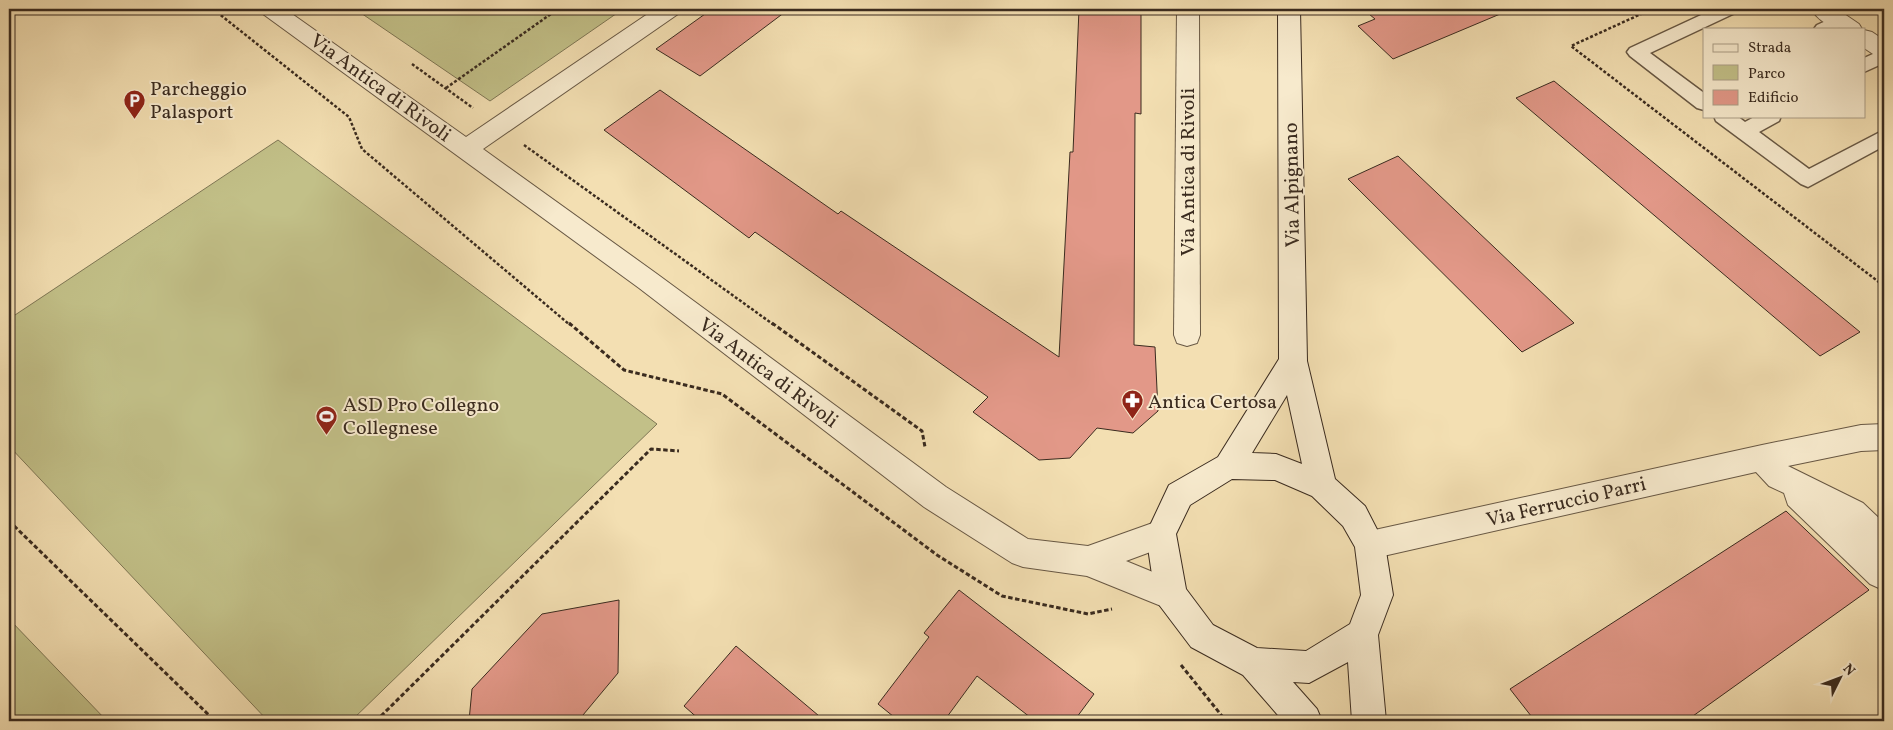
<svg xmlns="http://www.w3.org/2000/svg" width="1893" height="730" font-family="Vollkorn,serif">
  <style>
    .green { fill: #c2c088; stroke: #7e7654 }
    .building { fill: #e29888; stroke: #3a2b1f }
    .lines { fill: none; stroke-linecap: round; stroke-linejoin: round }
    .lane-casing { stroke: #685844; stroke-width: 3 }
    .street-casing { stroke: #685844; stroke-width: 2 }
    .secondary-casing { stroke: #3a2b1f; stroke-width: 2 }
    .path-far1 { stroke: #3a2b1f; stroke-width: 2.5; stroke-dasharray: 3 2; stroke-linecap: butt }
    .path { stroke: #3a2b1f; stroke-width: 3; stroke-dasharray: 4.5 2.5; stroke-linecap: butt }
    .lane { fill: #f7eacd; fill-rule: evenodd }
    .street { fill: #f7eacd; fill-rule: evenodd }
    .secondary { fill: #f7eacd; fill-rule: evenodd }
    .labels { text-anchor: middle; stroke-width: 4; stroke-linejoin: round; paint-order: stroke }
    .street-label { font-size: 20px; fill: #3a2b1f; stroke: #f7eacd }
    .poi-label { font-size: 20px; fill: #3a2b1f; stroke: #f7eacd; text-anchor: start }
  </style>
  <rect width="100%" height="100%" fill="#f3dfb2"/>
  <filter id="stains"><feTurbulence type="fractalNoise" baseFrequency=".004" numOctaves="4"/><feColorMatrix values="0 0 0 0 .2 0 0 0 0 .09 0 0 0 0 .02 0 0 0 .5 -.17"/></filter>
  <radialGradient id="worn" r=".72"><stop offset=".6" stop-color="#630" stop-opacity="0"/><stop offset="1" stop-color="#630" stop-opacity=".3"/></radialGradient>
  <!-- green -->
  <g class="green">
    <polygon points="355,9 623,9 490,101"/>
    <polygon points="278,140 657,424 351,721 268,721 9,446 9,319"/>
    <polygon points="9,619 107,721 9,721"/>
  </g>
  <!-- building -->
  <g class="building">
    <polygon points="712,9 789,9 700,76 656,49"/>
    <polygon points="1079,9 1141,9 1141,114 1135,113 1134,345 1155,347 1158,411 1133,433 1097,428 1070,458 1039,460 973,412 988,397 755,232 749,238 604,130 660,90 838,214 841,211 1059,357 1070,152 1073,152"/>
    <polygon points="1363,9 1512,9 1393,59 1358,26 1375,19"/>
    <polygon points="1554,81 1860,332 1820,356 1516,98"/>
    <polygon points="1398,156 1574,323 1522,352 1348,179"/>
    <polygon points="1786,511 1869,590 1686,721 1535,721 1510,689"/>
    <polygon points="959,590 1094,694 1074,721 1035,721 977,676 944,721 899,721 878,704 929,637 924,633"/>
    <polygon points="619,600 618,673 578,721 469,721 472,689 542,614"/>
    <polygon points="736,646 825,721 701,721 684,706"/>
  </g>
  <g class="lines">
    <defs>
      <g id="lane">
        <polygon points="1714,9 1738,9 1735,13 1650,53 1704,93 1704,110 1697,108 1630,56 1627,52 1630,48"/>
        <path d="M 1839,15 L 1845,17 L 1848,21 C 1841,32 1826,29 1814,29 L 1817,25 Z"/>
        <polygon points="1884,49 1884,63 1864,72 1864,58"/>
        <polygon points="1714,116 1737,116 1745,122 1756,116 1781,116 1779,121 1759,132 1809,169 1884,130 1884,146 1808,187 1801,184 1716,121"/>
      </g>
      <g id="street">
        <polygon points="260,9 285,9 466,137 655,9 681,9 678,14 483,149 657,274 946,487 1028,539 1088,546 1161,520 1172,524 1176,534 1172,544 1126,561 1182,584 1187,595 1182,606 1171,610 1087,576 1023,567 1012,563 924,507 639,288 263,14"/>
        <polygon points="1177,9 1199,9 1200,335 1197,343 1187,346 1177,343 1174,335"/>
        <path d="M 1811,9 L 1837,9 L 1859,24 L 1862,29 C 1841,29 1824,29 1811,9 Z"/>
        <polygon points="1864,30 1872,32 1884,40 1884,59 1876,56 1864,48"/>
        <polygon points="1884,424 1884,450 1861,451 1788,466 1863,503 1884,523 1884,588 1881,589 1870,584 1788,505 1784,493 1769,486 1756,472 1370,559 1359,555 1355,545 1359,535 1370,531 1762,445 1861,425"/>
      </g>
      <path id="secondary" d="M 1278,9 L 1300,9 L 1307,361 L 1335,479 L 1365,506 L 1385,545 L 1393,595 L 1378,635 L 1386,721 L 1352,721 L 1348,662 L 1309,683 L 1293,682 L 1317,709 L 1322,721 L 1283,721 L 1243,675 L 1191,647 L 1160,606 L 1155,595 L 1146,534 L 1169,485 L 1218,457 L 1279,359 ZM 1287,395 L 1302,464 L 1276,454 L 1252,453 ZM 1232,479 L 1275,480 L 1312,496 L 1343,526 L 1355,547 L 1361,595 L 1350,624 L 1306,651 L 1257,648 L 1213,625 L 1186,589 L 1176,534 L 1190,505 Z"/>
    </defs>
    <!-- lane casing -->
    <use href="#lane" class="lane-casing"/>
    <!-- street casing -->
    <use href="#street" class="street-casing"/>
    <!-- secondary casing -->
    <use href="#secondary" class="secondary-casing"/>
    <!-- path-far1 -->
    <g class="path-far1">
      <polyline points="213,9 349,117 362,149 570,325"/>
      <polyline points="1652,9 1571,46 1884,286"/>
      <polyline points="412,64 473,108"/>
      <polyline points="446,88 558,9"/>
      <polyline points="524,145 774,325"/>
    </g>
    <!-- path -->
    <g class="path">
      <polyline points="569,323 624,370 722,394 937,555 1002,596 1088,614 1112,609"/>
      <polyline points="772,323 922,431 925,447"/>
      <polyline points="9,521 215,721"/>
      <polyline points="1181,665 1226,721"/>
      <polyline points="376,721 651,449 679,451"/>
    </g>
    <!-- lane -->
    <use href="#lane" class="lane"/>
    <!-- street -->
    <use href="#street" class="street"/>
    <!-- secondary -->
    <use href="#secondary" class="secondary"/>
  </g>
  <!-- icons -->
  <defs>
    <symbol id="parking-pin" viewBox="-11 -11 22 30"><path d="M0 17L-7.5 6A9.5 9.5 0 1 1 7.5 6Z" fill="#8f2418" stroke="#f7eacd"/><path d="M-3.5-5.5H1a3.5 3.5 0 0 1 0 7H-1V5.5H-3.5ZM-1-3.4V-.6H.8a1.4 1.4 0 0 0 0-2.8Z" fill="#fff"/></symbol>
    <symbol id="pharmacy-pin" viewBox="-11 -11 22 30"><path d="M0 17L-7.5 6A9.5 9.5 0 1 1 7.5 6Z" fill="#8f2418" stroke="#f7eacd"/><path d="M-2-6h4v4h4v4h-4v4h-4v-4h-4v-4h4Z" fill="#fff"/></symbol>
    <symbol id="stadium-pin" viewBox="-11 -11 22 30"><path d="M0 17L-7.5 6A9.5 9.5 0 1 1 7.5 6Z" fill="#8f2418" stroke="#f7eacd"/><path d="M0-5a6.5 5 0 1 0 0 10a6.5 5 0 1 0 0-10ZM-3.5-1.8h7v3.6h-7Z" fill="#fff"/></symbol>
  </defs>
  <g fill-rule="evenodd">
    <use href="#parking-pin" x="122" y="88" width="25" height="34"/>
    <use href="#pharmacy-pin" x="1120" y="388" width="25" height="34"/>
    <use href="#stadium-pin" x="314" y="404" width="25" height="34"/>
  </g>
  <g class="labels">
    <!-- street labels -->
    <g class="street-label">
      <text transform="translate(381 87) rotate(36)" y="7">Via Antica di Rivoli</text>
      <text transform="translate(1187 172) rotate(-90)" y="7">Via Antica di Rivoli</text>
      <text transform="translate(1291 185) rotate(-91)" y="7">Via Alpignano</text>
      <text transform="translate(769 372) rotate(37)" y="7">Via Antica di Rivoli</text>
      <text transform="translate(1566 501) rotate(-13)" y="7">Via Ferruccio Parri</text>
    </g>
    <!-- poi labels -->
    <g class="poi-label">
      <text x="150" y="95">Parcheggio<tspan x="150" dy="23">Palasport</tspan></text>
      <text x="1148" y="408">Antica Certosa</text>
      <text x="343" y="411">ASD Pro Collegno<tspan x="343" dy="23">Collegnese</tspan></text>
    </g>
  </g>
  <!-- margin -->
  <rect width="1893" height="730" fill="none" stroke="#f3dfb2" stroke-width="30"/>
  <rect x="10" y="10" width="1873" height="710" fill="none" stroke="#3a2b1f" stroke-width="2.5"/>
  <rect x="15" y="15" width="1863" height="700" fill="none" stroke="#3a2b1f"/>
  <!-- legend -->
  <rect x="1703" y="28" width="162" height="90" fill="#f7eacd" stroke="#ab9e87"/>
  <rect x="1713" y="44" width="25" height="8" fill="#f7eacd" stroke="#ab9e87"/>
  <text x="1748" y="52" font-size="15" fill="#3a2b1f">Strada</text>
  <rect x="1713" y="65" width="25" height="15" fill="#c2c088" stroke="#ab9e87"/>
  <text x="1748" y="78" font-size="15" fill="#3a2b1f">Parco</text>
  <rect x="1713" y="90" width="25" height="15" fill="#e29888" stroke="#ab9e87"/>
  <text x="1748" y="102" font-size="15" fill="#3a2b1f">Edificio</text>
  <!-- north arrow -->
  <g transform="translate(1840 678) rotate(48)" stroke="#f7eacd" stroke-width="4" paint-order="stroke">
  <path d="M0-4L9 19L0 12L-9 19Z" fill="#3a2b1f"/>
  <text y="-8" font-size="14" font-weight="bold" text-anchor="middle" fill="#3a2b1f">N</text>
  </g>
  <rect width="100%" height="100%" filter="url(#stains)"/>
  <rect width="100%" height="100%" fill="url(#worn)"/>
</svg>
